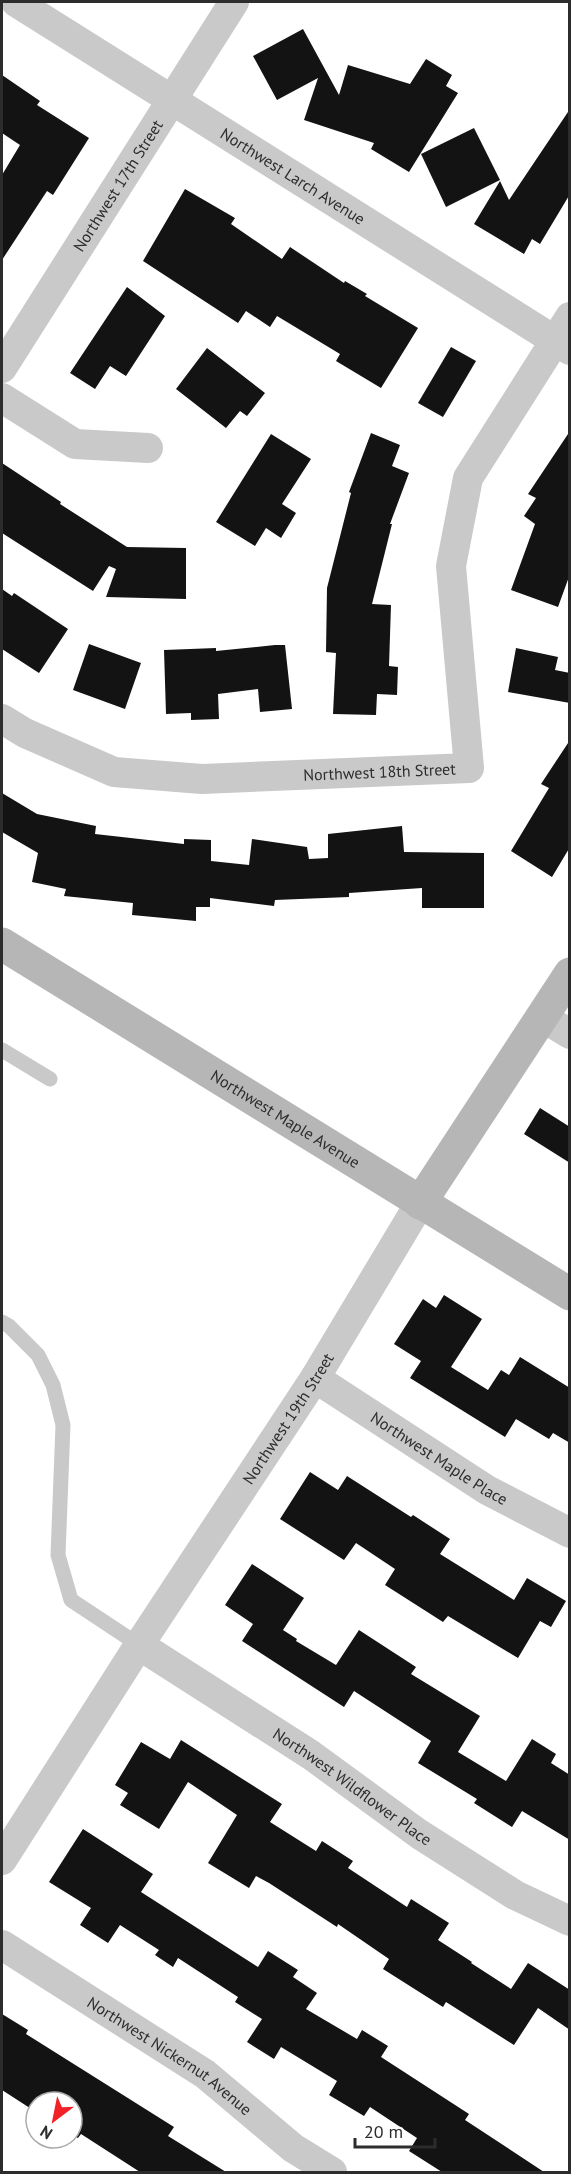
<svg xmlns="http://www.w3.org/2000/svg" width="571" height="2174" font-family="'PT Sans',sans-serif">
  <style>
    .building { fill: #131313 }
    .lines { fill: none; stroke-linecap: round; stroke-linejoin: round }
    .lane { stroke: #c9c9c9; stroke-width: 15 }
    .street { stroke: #c9c9c9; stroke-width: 30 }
    .secondary { stroke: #b6b6b6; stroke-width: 33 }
    .labels { text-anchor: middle; stroke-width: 6; stroke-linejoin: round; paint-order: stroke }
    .street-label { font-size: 16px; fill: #2c2c2c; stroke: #fff }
  </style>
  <rect width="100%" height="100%" fill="#fff"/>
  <!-- building -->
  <g class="building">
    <polygon points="303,29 339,95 348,65 410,84 426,59 452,75 446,86 458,93 409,172 371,149 374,143 304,120 318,78 277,100 253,56"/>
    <polygon points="2,75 40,101 37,105 89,138 53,195 47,191 2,260 2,175 20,145 2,133"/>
    <polygon points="570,109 570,194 540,244 532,239 524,254 474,224 500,181 509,200"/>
    <polygon points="474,128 500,180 446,207 421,154"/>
    <polygon points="185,189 235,218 231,224 282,259 290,247 344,283 345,281 367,294 365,296 418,328 381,388 336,361 340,354 277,316 270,327 246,311 238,323 143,261"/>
    <polygon points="127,287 165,316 126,376 110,366 95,389 70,373"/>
    <polygon points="451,347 476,361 443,417 418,403"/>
    <polygon points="207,348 265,393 247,416 240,411 226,428 176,389"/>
    <polygon points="570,431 570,574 558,607 511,590 535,524 524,516 536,498 528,494"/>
    <polygon points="371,433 400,445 392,466 409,473 390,524 392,524 372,604 391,605 389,666 398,667 397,695 377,694 376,715 333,714 336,653 326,652 327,588 351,493 349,492"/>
    <polygon points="271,434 311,459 282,504 296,513 281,538 266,528 255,546 216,522"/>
    <polygon points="2,463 61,502 60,504 127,547 186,548 186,599 106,597 116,569 109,566 93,591 2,533"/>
    <polygon points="2,589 12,596 14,593 68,629 39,673 2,649"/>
    <polygon points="89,644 141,663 125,709 73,690"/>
    <polygon points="275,645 285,645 292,709 260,712 258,689 218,694 219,719 191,720 191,713 166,714 164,650 216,648 216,651"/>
    <polygon points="516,648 558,657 555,670 570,673 570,703 508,692"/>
    <polygon points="570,740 570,847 552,877 511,851 549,788 541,784"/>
    <polygon points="2,793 37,814 96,826 95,834 184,844 184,839 211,840 211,861 249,865 252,839 307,847 309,859 328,858 328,834 402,826 404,852 484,853 484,908 422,908 422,888 349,893 349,897 275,900 274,906 210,898 210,907 196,907 196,921 132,915 133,903 64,896 66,889 32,882 38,853 2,832"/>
    <polygon points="540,1108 570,1127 570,1163 524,1134"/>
    <polygon points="444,1295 482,1319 451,1367 488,1390 501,1370 509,1375 520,1357 570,1388 570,1443 553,1433 549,1439 516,1419 505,1437 410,1378 421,1361 394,1344 423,1299 436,1308"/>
    <polygon points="310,1472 338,1490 347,1476 411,1517 413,1515 450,1539 440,1554 514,1600 527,1578 566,1601 551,1627 540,1621 518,1658 448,1616 443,1622 385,1585 395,1569 356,1543 344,1560 280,1519"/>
    <polygon points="252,1564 304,1598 283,1630 297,1639 296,1641 336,1665 359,1630 416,1667 411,1674 480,1716 458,1752 506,1781 532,1739 556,1754 551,1763 570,1775 570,1840 522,1811 512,1827 474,1803 477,1799 418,1763 431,1741 354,1691 344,1707 242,1641 253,1624 225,1605"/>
    <polygon points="181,1740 282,1804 270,1822 316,1851 322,1841 353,1861 348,1868 407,1907 411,1899 449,1923 438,1940 472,1962 471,1963 511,1989 528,1963 570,1990 570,2030 538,2008 514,2045 446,2002 443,2007 383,1969 389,1959 338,1924 337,1927 269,1883 256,1876 249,1888 208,1863 237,1815 188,1782 159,1829 120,1805 128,1793 115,1785 141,1742 170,1759"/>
    <polygon points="83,1829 153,1874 141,1892 258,1967 268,1951 298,1970 293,1977 317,1993 306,2009 357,2039 362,2030 388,2046 381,2057 469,2114 465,2120 544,2172 442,2172 409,2151 417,2138 370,2107 364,2116 329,2095 337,2081 281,2047 274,2059 247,2042 262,2019 235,2002 238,1997 178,1958 173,1967 155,1955 159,1950 120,1925 108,1943 80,1925 91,1908 49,1882"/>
    <polygon points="2,2014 28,2030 26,2034 174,2127 168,2136 226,2172 140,2172 81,2134 78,2138 72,2135 72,2102 36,2102 36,2112 2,2090"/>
  </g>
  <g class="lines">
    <!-- lane -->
    <g class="lane">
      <polyline points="2,1050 50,1079"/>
      <polyline points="2,1322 9,1326 38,1355 53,1385 63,1425 58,1555 71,1600 139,1645"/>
    </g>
    <!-- street -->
    <g class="street">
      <path id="s1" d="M 16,2 L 570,350"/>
      <path id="s2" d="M 2,368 L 234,2"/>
      <polyline points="2,398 75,444 148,448"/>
      <path id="s3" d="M 2,719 L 25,733 L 114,772 L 202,779 L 469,768 L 451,566 L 468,478 L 570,317"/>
      <polyline points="542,1017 570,1034"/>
      <path id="s4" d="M 315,1378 L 487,1490 L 570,1533"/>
      <path id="s5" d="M 139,1645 L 311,1755 L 419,1834 L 515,1895 L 570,1921"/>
      <path id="s6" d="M 2,1860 L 139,1645 L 315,1378 L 420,1203"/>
      <path id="s7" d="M 2,1945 L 205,2074 L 293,2148 L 332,2172"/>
    </g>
    <!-- secondary -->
    <g class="secondary">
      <path id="s8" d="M 2,944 L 570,1294"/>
      <polyline points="420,1203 570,974"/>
    </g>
  </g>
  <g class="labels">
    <!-- street labels -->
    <g class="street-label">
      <text dy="6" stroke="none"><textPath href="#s1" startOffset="327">Northwest Larch Avenue</textPath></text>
      <text dy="6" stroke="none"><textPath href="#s2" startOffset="216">Northwest 17th Street</textPath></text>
      <text dy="6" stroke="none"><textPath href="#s3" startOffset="390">Northwest 18th Street</textPath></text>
      <text dy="6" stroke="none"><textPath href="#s8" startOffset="333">Northwest Maple Avenue</textPath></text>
      <text dy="6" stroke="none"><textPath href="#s6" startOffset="526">Northwest 19th Street</textPath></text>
      <text dy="6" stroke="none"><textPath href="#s4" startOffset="148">Northwest Maple Place</textPath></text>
      <text dy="6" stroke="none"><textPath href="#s5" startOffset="256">Northwest Wildflower Place</textPath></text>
      <text dy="6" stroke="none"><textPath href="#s7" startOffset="201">Northwest Nickernut Avenue</textPath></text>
    </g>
  </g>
  <!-- border -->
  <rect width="571" height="2174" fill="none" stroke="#2c2c2c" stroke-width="6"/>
  <!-- north arrow -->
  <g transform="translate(54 2120) rotate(212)"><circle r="28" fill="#ffffff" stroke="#ababab" stroke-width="1.5"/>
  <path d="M0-4.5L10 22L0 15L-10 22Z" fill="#f12126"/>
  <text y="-9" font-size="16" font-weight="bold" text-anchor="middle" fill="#2c2c2c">N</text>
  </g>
  <!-- scale -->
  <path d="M355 2138v9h80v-9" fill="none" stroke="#2c2c2c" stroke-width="3"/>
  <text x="364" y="2138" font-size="18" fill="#2c2c2c" stroke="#ffffff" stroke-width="4.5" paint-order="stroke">20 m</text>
</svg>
